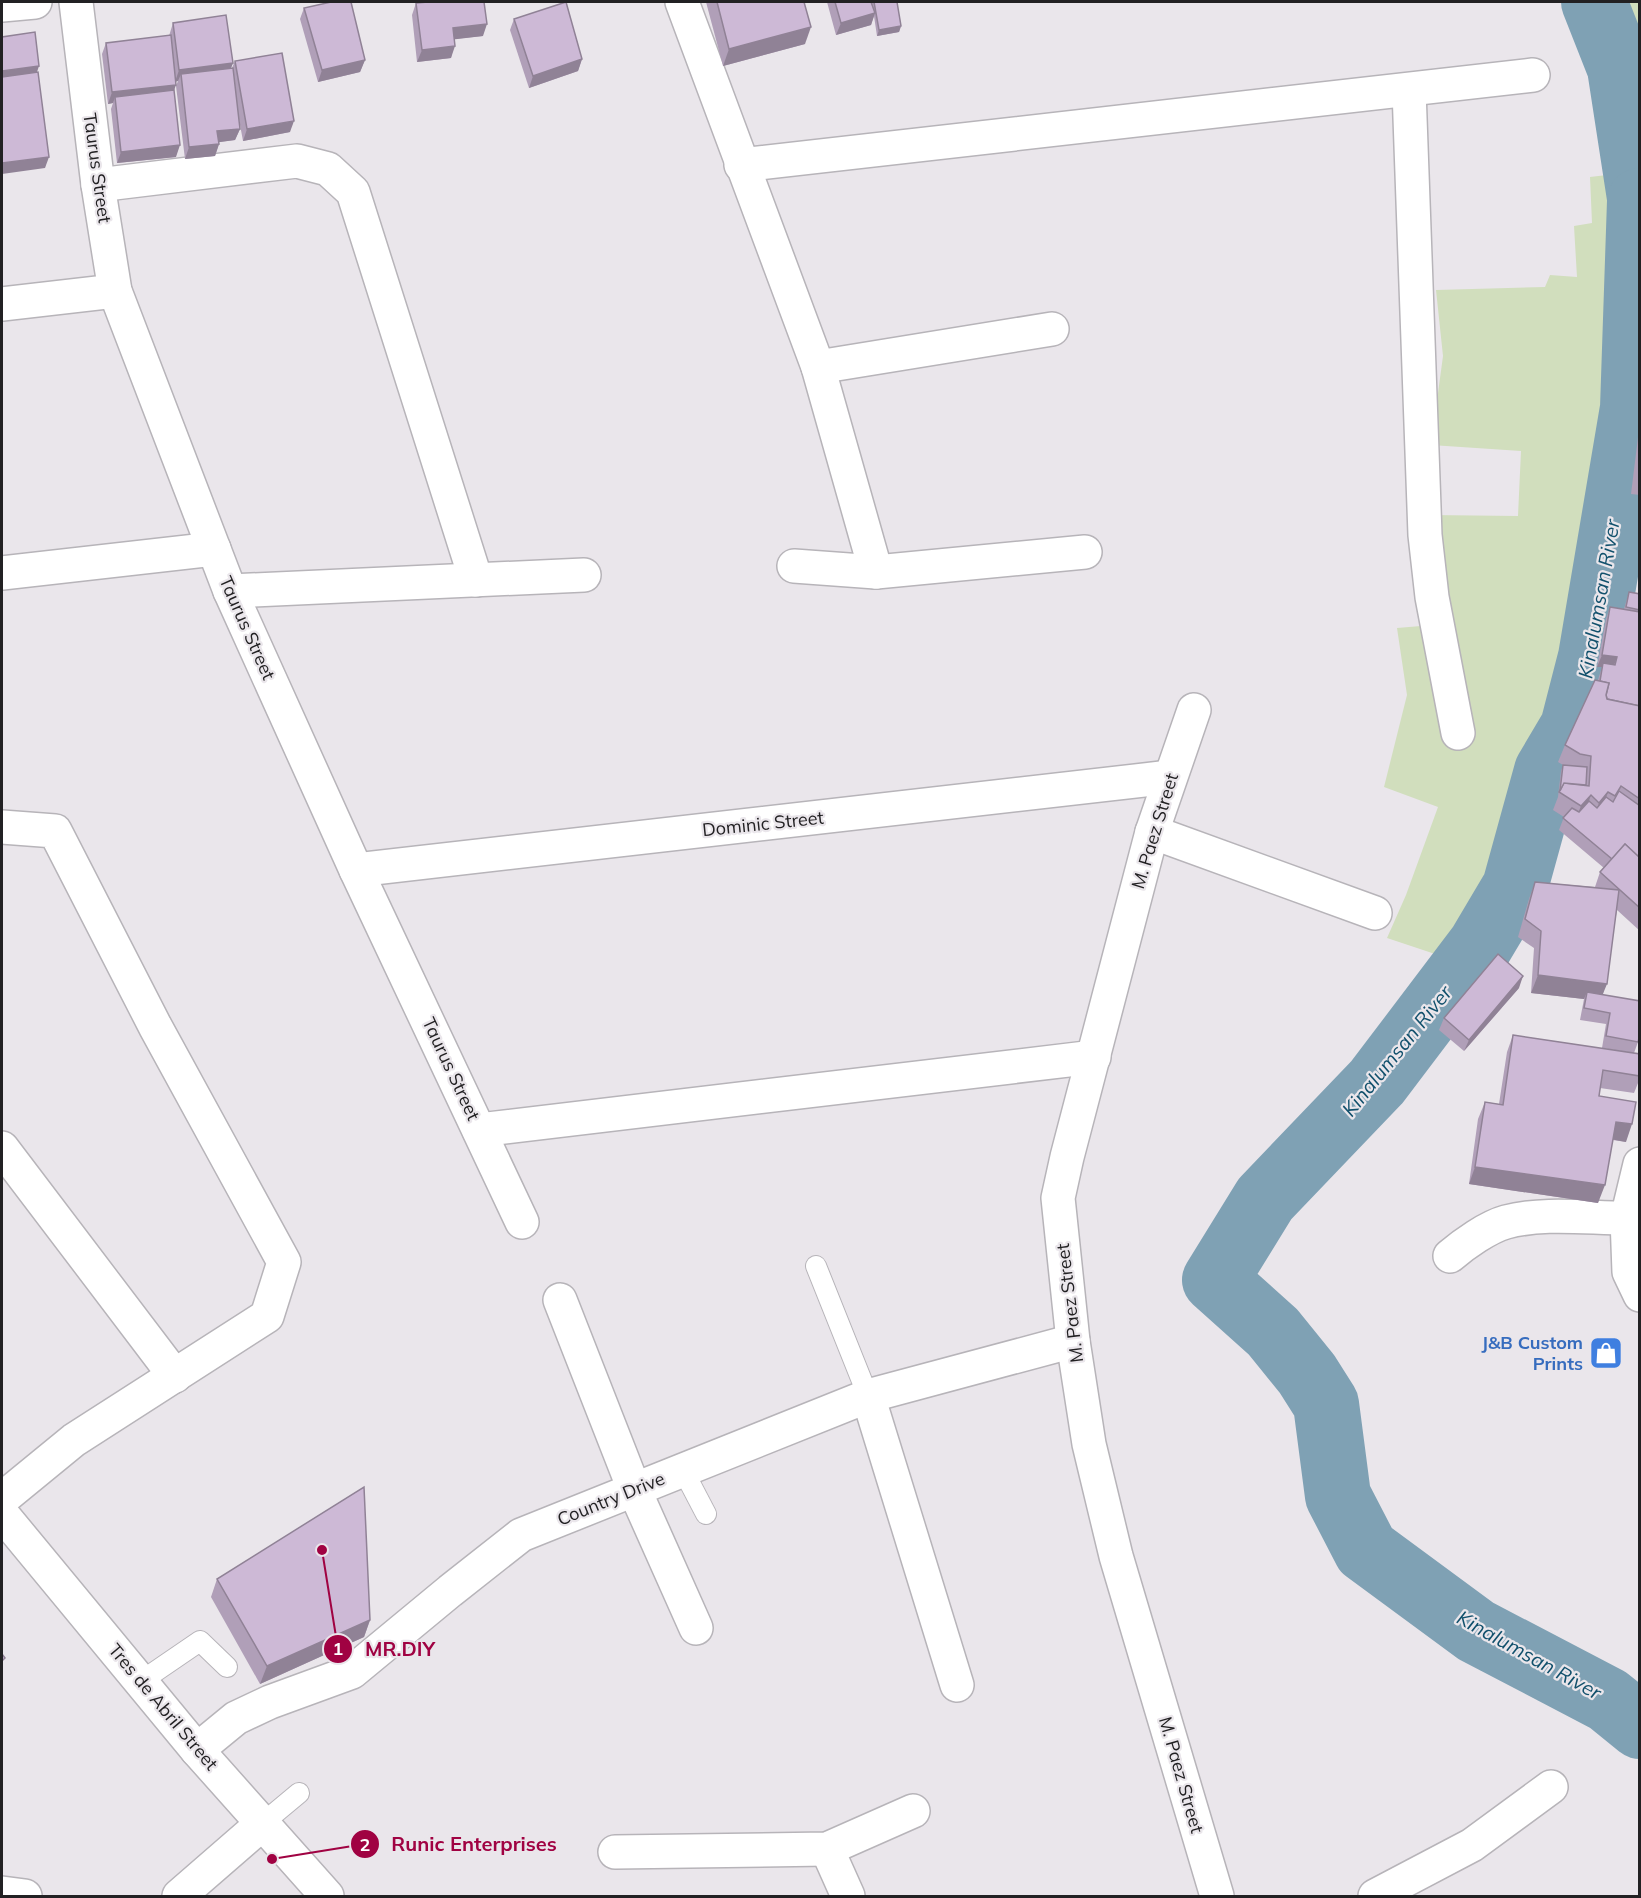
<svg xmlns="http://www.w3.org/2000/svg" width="1641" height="1898" font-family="Mulish,sans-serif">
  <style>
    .green { fill: #d1debd }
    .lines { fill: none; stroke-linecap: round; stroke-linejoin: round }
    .river { stroke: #7fa1b4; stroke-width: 66 }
    .service-casing { stroke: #b7b4b9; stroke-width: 22 }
    .minor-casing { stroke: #b7b4b9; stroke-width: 36 }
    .tertiary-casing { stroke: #b7b4b9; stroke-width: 36 }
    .secondary-casing { stroke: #b7b4b9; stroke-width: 36 }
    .service { stroke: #fff; stroke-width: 20 }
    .minor { stroke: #fff; stroke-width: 33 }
    .tertiary { stroke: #fff; stroke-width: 33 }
    .secondary { stroke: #fff; stroke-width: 33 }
    .wall { fill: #b09fb8 }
    .shaded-wall { fill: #908296 }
    .building { fill: #cdb9d6; stroke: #908296; stroke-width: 1.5 }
    .labels { text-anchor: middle; stroke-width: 4.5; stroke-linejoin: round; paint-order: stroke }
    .street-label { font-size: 18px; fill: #222123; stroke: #eae6eb }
    .shop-label { font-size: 18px; font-weight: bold; fill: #366cbe; stroke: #eae6eb; text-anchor: end }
    .water-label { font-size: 20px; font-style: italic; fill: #11506c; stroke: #eae6eb }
    .leader { fill: none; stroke: #a00242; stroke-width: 2 }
    .callout-dot { fill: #a00242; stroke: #eae6eb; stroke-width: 2 }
    .mark-label { font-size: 18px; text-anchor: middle; font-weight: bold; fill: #fff }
    .callout-label { font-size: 20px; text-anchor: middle; font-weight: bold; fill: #a00242; stroke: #eae6eb; stroke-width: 4.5; stroke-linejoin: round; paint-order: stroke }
  </style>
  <rect width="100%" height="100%" fill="#eae6eb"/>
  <!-- green -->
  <g class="green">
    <path d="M 1574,2 L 1639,2 L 1640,419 L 1631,493 L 1639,495 L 1639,526 L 1617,614 L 1599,613 L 1590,662 L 1573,727 L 1547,771 L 1540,795 L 1548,834 L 1518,937 L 1450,1014 L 1422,992 L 1444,957 L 1387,938 L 1406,895 L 1438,807 L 1384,787 L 1407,695 L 1397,628 L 1445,624 L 1429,515 L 1518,516 L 1521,451 L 1431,445 L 1443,356 L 1436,290 L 1545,287 L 1550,275 L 1577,277 L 1574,226 L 1592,223 L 1590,177 L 1607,175 C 1600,142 1603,109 1597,77 C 1593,51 1585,26 1574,2 Z"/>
    <polygon points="1591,1669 1616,1683 1639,1703 1639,1759 1615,1737 1570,1712"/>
  </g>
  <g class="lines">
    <!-- river -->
    <g class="river">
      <polyline points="1594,2 1620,68 1640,198"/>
      <polyline points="1640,201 1633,408 1591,657 1573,727 1547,771 1515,887 1480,946 1377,1082 1265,1199 1215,1280 1273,1332 1307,1374 1326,1404 1338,1496 1366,1550 1476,1631 1608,1700 1640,1726"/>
    </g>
    <defs>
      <g id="service">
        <polyline points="816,1266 868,1396"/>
        <polyline points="683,1470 706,1514"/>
        <polyline points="140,1682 200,1641 227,1667"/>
        <polyline points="263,1823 299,1793"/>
      </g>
      <g id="minor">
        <polyline points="76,2 98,185 115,291 230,591 356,870 522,1222"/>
        <polyline points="682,2 818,367 876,572"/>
        <polyline points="1409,90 1425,535 1432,597 1458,733"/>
        <polyline points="741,165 1533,75"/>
        <polyline points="98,185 297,161 328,169 353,192 476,580"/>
        <polyline points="2,304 115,291"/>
        <polyline points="818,367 1052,329"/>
        <polyline points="794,566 876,572 1085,552"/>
        <polyline points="2,573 214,549"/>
        <polyline points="230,591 584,575"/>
        <polyline points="1194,710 1152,832 1067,1157 1058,1198 1073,1341 1089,1444 1116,1556 1217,1896"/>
        <polyline points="2,827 55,831 155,1026 284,1262 267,1316 74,1440 2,1499"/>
        <polyline points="1152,832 1375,913"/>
        <polyline points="356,870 1170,777"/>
        <polyline points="479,1130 1094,1057"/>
        <polyline points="2,1148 175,1376"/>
        <polyline points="1640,1164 1627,1218 1629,1272 1640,1295"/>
        <path d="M 1450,1256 C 1464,1244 1488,1227 1506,1222 C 1544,1212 1587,1218 1627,1218"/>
        <polyline points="560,1300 634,1489 696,1628"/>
        <polyline points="868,1396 957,1685"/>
        <polyline points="197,1750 236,1718 270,1702 352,1672 450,1591 521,1535 868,1396 1073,1341"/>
        <polyline points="827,1849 848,1896"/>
        <polyline points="615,1852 827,1849 913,1811"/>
        <polyline points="2,1893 25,1896"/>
        <polyline points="1375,1896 1472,1845 1551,1787"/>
      </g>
      <g id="tertiary">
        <polyline points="2,1514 197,1750 327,1896"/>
        <polyline points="179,1896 263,1823"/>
      </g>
      <polyline id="secondary" points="2,5 35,2"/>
    </defs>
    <!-- service casing -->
    <use href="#service" class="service-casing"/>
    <!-- minor casing -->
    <use href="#minor" class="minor-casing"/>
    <!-- tertiary casing -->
    <use href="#tertiary" class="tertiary-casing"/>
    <!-- secondary casing -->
    <use href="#secondary" class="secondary-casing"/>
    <!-- service -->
    <use href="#service" class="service"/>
    <!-- minor -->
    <use href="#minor" class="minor"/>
    <!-- tertiary -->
    <use href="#tertiary" class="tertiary"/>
    <!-- secondary -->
    <use href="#secondary" class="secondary"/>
  </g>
  <!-- wall -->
  <g class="wall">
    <polygon points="706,2 804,2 805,44 723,66"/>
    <polygon points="827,2 898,2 897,2 901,26 899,32 877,36 874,16 871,25 836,35"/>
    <polygon points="416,3 483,36 454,39 451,58 417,62 412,15"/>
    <polygon points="304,8 365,60 360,72 318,82 300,19"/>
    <polygon points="514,19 582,59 578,71 529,88 510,30"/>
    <polygon points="173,23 233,63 231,68 232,68 235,61 290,132 243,141 238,114 240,129 235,140 219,142 219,144 215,156 185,159 176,86 178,81 176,81 174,91 176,157 117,163 111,109 113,103 108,104 102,54 106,43 169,36"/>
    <polygon points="1640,421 1640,495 1631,494"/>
    <polygon points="1640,591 1640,931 1617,910 1603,994 1638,1042 1634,1053 1602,1048 1606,1024 1580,1020 1584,999 1531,993 1534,948 1518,937 1529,899 1535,882 1595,887 1600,872 1604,868 1559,830 1564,817 1553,810 1558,797 1561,771 1563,765 1558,762 1565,745 1598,680 1602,667 1597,667 1606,619 1610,607 1624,609 1629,592 1639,594"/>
    <polygon points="1519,988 1464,1051 1439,1030 1444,1018"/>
    <polygon points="1513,1035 1640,1054 1640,1078 1634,1093 1600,1088 1599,1096 1626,1142 1613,1140 1598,1203 1469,1184 1478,1119 1485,1102 1499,1104 1507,1052"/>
    <polygon points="217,1579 370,1620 364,1637 260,1684 211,1597"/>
  </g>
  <!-- shaded-wall -->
  <g class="shaded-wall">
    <polygon points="875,13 871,25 836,35 841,23"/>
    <polygon points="487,24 483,36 449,40 453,28"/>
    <polygon points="901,26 899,32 877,36 879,30"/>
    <polygon points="811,27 805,44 723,66 729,49"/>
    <polygon points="455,46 451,58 417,62 422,50"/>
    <polygon points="582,59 578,71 529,88 533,76"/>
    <polygon points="365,60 360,72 318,82 322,70"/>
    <polygon points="233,63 228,75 181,74 178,81 175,82 179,70"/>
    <polygon points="39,66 35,78 2,82 2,71"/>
    <polygon points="176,85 172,96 115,97 113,103 108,104 112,92"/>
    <polygon points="294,121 290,132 243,141 247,129"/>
    <polygon points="240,129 235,140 213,143 217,131"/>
    <polygon points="219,144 215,156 185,159 189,147"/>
    <polygon points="180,145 176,157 117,163 121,152"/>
    <polygon points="49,157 45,168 2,174 2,163"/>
    <polygon points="1602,655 1617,657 1613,668 1603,663 1602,667 1597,667"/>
    <polygon points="1608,792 1602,809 1593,820 1599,803"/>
    <polygon points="1591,795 1585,812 1574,823 1581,806"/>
    <polygon points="1538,975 1607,984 1600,1001 1587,992 1584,999 1531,993"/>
    <polygon points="1523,976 1519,988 1464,1051 1469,1040"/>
    <polygon points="1616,1122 1632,1124 1626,1142 1610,1139"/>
    <polygon points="1475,1167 1605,1185 1598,1203 1469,1184"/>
    <polygon points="370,1620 364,1637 260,1684 267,1666"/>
  </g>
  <!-- building -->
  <g class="building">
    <polygon points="331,2 351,2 365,60 322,70 304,8"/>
    <polygon points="428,2 484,2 487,24 453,28 455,46 422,50 416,3"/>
    <polygon points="566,2 582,59 533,76 514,19"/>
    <polygon points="717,2 804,2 811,27 729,49"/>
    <polygon points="835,2 871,2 875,13 841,23"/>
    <polygon points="874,2 897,2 901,26 879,30"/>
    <polygon points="226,15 233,63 179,70 173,23"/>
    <polygon points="35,32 39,66 2,71 2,37"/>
    <polygon points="171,35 176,85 112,92 106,43"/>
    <polygon points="282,53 294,121 247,129 235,61"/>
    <polygon points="233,68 240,129 217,131 219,144 189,147 181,74"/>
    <polygon points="38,72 49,157 2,163 2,77"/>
    <polygon points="174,90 180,145 121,152 115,97"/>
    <polygon points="1629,592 1640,594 1640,610 1626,607"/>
    <polygon points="1610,607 1640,612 1640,706 1607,699 1606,695 1609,683 1600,681 1603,663 1615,665 1617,657 1602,655"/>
    <polygon points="1595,680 1609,683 1606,695 1607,699 1640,706 1640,799 1621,786 1615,796 1608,792 1599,803 1591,795 1581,806 1559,792 1564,783 1589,786 1591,756 1580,754 1565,745"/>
    <polygon points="1563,765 1587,767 1586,785 1564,783 1560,791"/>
    <polygon points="1619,791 1640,806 1640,858 1625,844 1612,859 1563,818 1572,808 1579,812 1589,801 1597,808 1606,797 1613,802"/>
    <polygon points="1625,844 1640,858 1640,908 1600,872"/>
    <polygon points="1535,882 1619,890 1607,984 1538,975 1541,931 1525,919"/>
    <polygon points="1498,954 1523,976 1469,1040 1444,1018"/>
    <polygon points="1587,992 1640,1001 1640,1035 1638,1042 1606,1036 1610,1013 1584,1008"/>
    <polygon points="1513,1035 1640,1054 1640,1076 1603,1070 1599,1096 1636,1102 1632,1124 1616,1122 1605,1185 1475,1167 1485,1102 1503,1105"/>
    <polygon points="364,1487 370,1620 267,1666 217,1579"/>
    <polygon points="2,1654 5,1658 2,1661"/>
  </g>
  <!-- icons -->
  <defs>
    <symbol id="shop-square" viewBox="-11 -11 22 22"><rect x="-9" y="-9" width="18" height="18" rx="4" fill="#3f7fe0" stroke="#eae6eb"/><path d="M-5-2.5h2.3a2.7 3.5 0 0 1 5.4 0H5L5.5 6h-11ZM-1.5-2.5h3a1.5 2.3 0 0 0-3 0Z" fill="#fff"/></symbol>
  </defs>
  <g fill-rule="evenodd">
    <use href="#shop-square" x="1587" y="1334" width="38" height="38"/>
  </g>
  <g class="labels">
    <!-- street labels -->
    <g class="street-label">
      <text transform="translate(97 168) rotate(82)" y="6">Taurus Street</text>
      <text transform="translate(247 628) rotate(66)" y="6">Taurus Street</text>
      <text transform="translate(763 824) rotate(-6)" y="6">Dominic Street</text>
      <text transform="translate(1155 831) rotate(-73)" y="6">M. Paez Street</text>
      <text transform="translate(451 1069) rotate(65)" y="6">Taurus Street</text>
      <text transform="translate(1070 1303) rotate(-97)" y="6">M. Paez Street</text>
      <text transform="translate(611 1499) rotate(-22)" y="6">Country Drive</text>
      <text transform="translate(163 1707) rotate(50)" y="6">Tres de Abril Street</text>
      <text transform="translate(1181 1775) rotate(74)" y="6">M. Paez Street</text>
    </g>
    <!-- shop labels -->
    <g class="shop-label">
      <text x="1583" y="1349">J&amp;B Custom<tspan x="1583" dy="21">Prints</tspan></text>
    </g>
    <!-- water labels -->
    <g class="water-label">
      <text transform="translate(1599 599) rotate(-80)" y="7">Kinalumsan River</text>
      <text transform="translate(1397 1051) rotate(-51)" y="7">Kinalumsan River</text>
      <text transform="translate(1529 1655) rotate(29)" y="7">Kinalumsan River</text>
    </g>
  </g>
  <!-- callouts -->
  <path class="leader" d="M322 1550L338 1649M272 1859L365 1844"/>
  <g class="callout-dot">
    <circle cx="322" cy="1550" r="6"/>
    <circle cx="272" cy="1859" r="6"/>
    <circle cx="338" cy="1649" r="15"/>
    <circle cx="365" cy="1844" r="15"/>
  </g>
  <g class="mark-label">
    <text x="338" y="1655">1</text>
    <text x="365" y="1851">2</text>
  </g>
  <g class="callout-label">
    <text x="400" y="1656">MR.DIY</text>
    <text x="474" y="1851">Runic Enterprises</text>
  </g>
  <!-- border -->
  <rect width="1641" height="1898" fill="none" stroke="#222123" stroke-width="6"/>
</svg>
